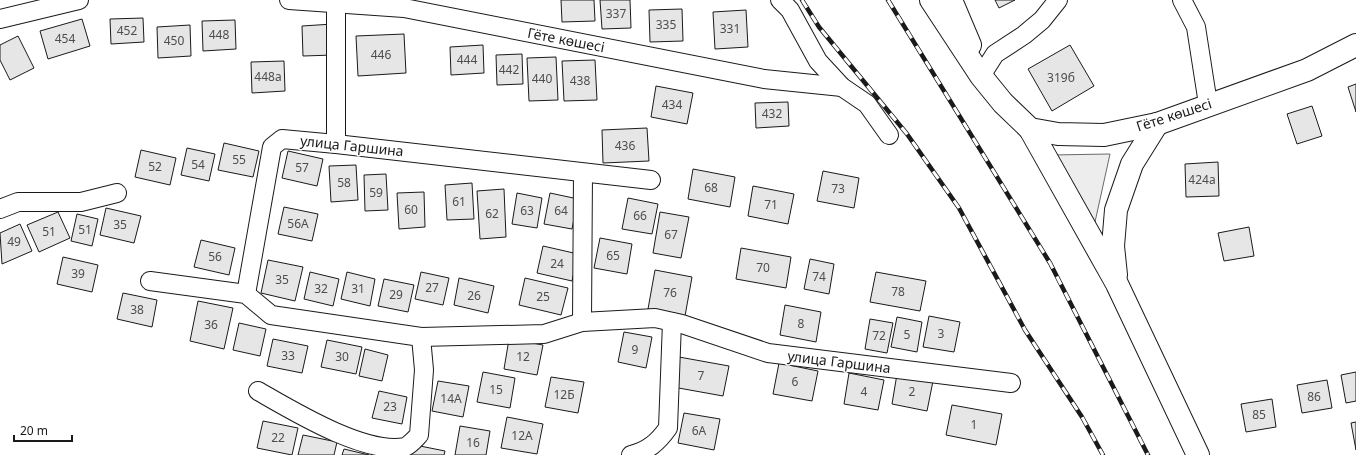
<svg xmlns="http://www.w3.org/2000/svg" width="1356" height="455" font-family="'Noto Sans',sans-serif">
  <style>
    .built { fill: #ededed; stroke: #6a6a6a }
    .building { fill: #e6e6e6; stroke: #1a1a1a }
    .lines { fill: none; stroke-linecap: round; stroke-linejoin: round }
    .minor-casing { stroke: #1a1a1a; stroke-width: 20 }
    .tertiary-casing { stroke: #1a1a1a; stroke-width: 24 }
    .secondary-casing { stroke: #1a1a1a; stroke-width: 24 }
    .minor { stroke: #fff; stroke-width: 18 }
    .tertiary { stroke: #fff; stroke-width: 22 }
    .secondary { stroke: #fff; stroke-width: 22 }
    .rail-casing { stroke: #1a1a1a; stroke-width: 4.5 }
    .rail { stroke: #fff; stroke-width: 3; stroke-dasharray: 9; stroke-linecap: butt }
    .labels { text-anchor: middle; stroke-width: 3; stroke-linejoin: round; paint-order: stroke }
    .number-label { font-size: 12px; fill: #4d4d4d }
    .street-label { font-size: 14px; fill: #1a1a1a; stroke: #fff }
  </style>
  <rect width="100%" height="100%" fill="#fff"/>
  <!-- built -->
  <polygon class="built" points="1110,154 1095,222 1051,155"/>
  <!-- building -->
  <g class="building">
    <polygon points="561,0 594,0 595,21 562,22"/>
    <polygon points="600,0 630,0 631,28 602,29"/>
    <polygon points="995,0 1015,0 999,8"/>
    <polygon points="682,9 683,41 650,42 649,10"/>
    <polygon points="746,10 748,47 715,49 713,12"/>
    <polygon points="143,18 144,42 111,44 110,19"/>
    <polygon points="82,19 90,46 48,59 40,31"/>
    <polygon points="235,20 236,49 203,51 202,21"/>
    <polygon points="333,24 334,55 303,56 302,26"/>
    <polygon points="190,25 191,56 158,58 157,27"/>
    <polygon points="404,34 406,73 358,76 356,36"/>
    <polygon points="18,36 34,68 10,80 0,60 0,45"/>
    <polygon points="483,45 484,73 451,75 450,47"/>
    <polygon points="1070,45 1094,86 1052,111 1028,69"/>
    <polygon points="522,54 523,84 497,85 496,55"/>
    <polygon points="556,57 558,100 529,101 527,58"/>
    <polygon points="595,60 597,100 564,101 562,61"/>
    <polygon points="284,61 285,91 252,93 251,62"/>
    <polygon points="1356,84 1356,112 1348,87"/>
    <polygon points="656,86 693,93 687,124 651,117"/>
    <polygon points="788,102 789,126 756,128 755,103"/>
    <polygon points="1312,106 1322,136 1297,144 1287,114"/>
    <polygon points="647,128 649,161 603,163 602,130"/>
    <polygon points="224,143 259,151 253,177 218,170"/>
    <polygon points="187,148 215,154 209,181 181,175"/>
    <polygon points="141,150 176,158 170,185 135,177"/>
    <polygon points="288,151 323,159 317,186 282,178"/>
    <polygon points="1218,162 1219,196 1186,197 1185,164"/>
    <polygon points="356,165 358,200 331,202 329,166"/>
    <polygon points="693,169 735,177 730,207 688,199"/>
    <polygon points="823,171 859,178 854,208 817,201"/>
    <polygon points="386,174 388,210 365,211 364,175"/>
    <polygon points="472,183 474,219 447,220 445,185"/>
    <polygon points="753,186 794,194 788,224 748,216"/>
    <polygon points="504,189 506,237 480,239 477,191"/>
    <polygon points="424,192 425,227 399,229 397,193"/>
    <polygon points="517,193 542,198 537,228 512,224"/>
    <polygon points="550,193 578,199 572,229 544,224"/>
    <polygon points="628,198 658,204 652,234 622,229"/>
    <polygon points="284,207 318,214 312,241 278,234"/>
    <polygon points="106,208 141,216 134,243 100,235"/>
    <polygon points="58,212 70,238 39,252 27,225"/>
    <polygon points="660,212 689,217 681,258 653,253"/>
    <polygon points="77,214 98,219 92,246 71,241"/>
    <polygon points="20,224 32,251 2,264 0,233"/>
    <polygon points="1249,227 1254,256 1224,261 1218,233"/>
    <polygon points="600,238 632,244 627,274 594,268"/>
    <polygon points="201,240 235,248 229,275 194,267"/>
    <polygon points="543,246 578,254 572,281 537,273"/>
    <polygon points="741,248 791,257 786,288 736,279"/>
    <polygon points="63,257 98,265 92,292 57,284"/>
    <polygon points="810,259 834,264 829,294 804,289"/>
    <polygon points="268,260 303,267 295,301 261,293"/>
    <polygon points="655,270 692,277 685,316 648,309"/>
    <polygon points="310,272 339,279 333,306 304,299"/>
    <polygon points="347,272 375,279 370,306 341,299"/>
    <polygon points="421,272 449,278 443,305 415,299"/>
    <polygon points="876,272 926,281 920,311 870,302"/>
    <polygon points="459,278 494,286 488,313 454,305"/>
    <polygon points="525,278 568,288 561,315 519,305"/>
    <polygon points="384,279 414,285 408,312 378,306"/>
    <polygon points="123,293 157,300 152,327 117,319"/>
    <polygon points="198,301 233,308 224,349 190,341"/>
    <polygon points="785,305 821,312 816,342 780,335"/>
    <polygon points="929,316 960,322 954,352 923,347"/>
    <polygon points="897,317 922,322 917,352 891,347"/>
    <polygon points="870,319 893,323 887,353 865,349"/>
    <polygon points="239,323 266,329 260,356 233,350"/>
    <polygon points="624,332 652,337 646,368 618,362"/>
    <polygon points="273,339 308,346 302,373 267,366"/>
    <polygon points="509,339 543,345 537,375 504,369"/>
    <polygon points="327,340 362,347 356,374 321,367"/>
    <polygon points="365,349 388,355 382,381 359,376"/>
    <polygon points="679,357 729,366 723,396 673,387"/>
    <polygon points="779,363 818,371 812,401 773,394"/>
    <polygon points="483,372 515,378 510,408 477,402"/>
    <polygon points="1356,372 1356,401 1346,403 1341,375"/>
    <polygon points="849,373 884,380 878,410 844,404"/>
    <polygon points="897,374 933,381 927,411 892,404"/>
    <polygon points="551,377 584,382 578,413 545,407"/>
    <polygon points="1327,380 1332,408 1302,413 1297,385"/>
    <polygon points="438,381 469,386 463,417 432,411"/>
    <polygon points="379,391 407,397 402,424 372,418"/>
    <polygon points="1272,399 1276,427 1246,432 1241,404"/>
    <polygon points="952,405 1002,414 996,445 946,435"/>
    <polygon points="684,413 720,419 714,450 678,443"/>
    <polygon points="507,417 543,424 537,454 501,448"/>
    <polygon points="263,421 298,428 292,455 257,448"/>
    <polygon points="1356,422 1356,450 1351,423"/>
    <polygon points="460,426 490,431 486,455 455,455"/>
    <polygon points="303,435 337,442 334,455 298,455"/>
    <polygon points="410,444 445,451 444,455 408,455"/>
    <polygon points="344,449 369,455 342,455"/>
  </g>
  <g class="lines">
    <defs>
      <g id="minor">
        <polyline points="289,0 404,8 764,79 842,87"/>
        <polyline points="780,0 790,10 818,61 842,87 867,104 889,135"/>
        <polyline points="1182,0 1196,27 1208,104"/>
        <polyline points="336,4 336,144"/>
        <polyline points="0,19 79,0"/>
        <polyline points="981,76 995,54 1024,35 1042,20 1058,0"/>
        <polyline points="0,209 18,202 81,202 117,193"/>
        <polyline points="150,281 246,294 271,315 421,337 544,334 582,322 655,318 682,324 768,353 1011,383"/>
        <polyline points="246,294 272,147 282,139 336,144 651,180"/>
        <polyline points="582,322 583,173"/>
        <path d="M 258,391 C 293,411 365,455 405,447 C 410,445 415,439 419,435 L 424,370 L 421,337"/>
        <path d="M 631,455 C 648,451 658,442 668,428 L 672,322"/>
      </g>
      <g id="tertiary">
        <polyline points="1030,129 1117,284 1198,455"/>
        <polyline points="1116,275 1113,246 1116,210 1132,164 1157,124"/>
      </g>
      <g id="secondary">
        <polyline points="931,0 981,76 1003,103 1030,129 1058,134 1104,135 1157,124 1307,70 1356,45"/>
        <polyline points="951,0 970,45"/>
      </g>
    </defs>
    <!-- minor casing -->
    <use href="#minor" class="minor-casing"/>
    <!-- tertiary casing -->
    <use href="#tertiary" class="tertiary-casing"/>
    <!-- secondary casing -->
    <use href="#secondary" class="secondary-casing"/>
    <!-- minor -->
    <use href="#minor" class="minor"/>
    <!-- tertiary -->
    <use href="#tertiary" class="tertiary"/>
    <!-- secondary -->
    <use href="#secondary" class="secondary"/>
    <defs>
      <g id="rail">
        <polyline points="802,0 819,27 907,134 959,208 1025,330 1082,417 1103,455"/>
        <polyline points="888,0 1050,263 1148,455"/>
      </g>
    </defs>
    <!-- rail casing -->
    <use href="#rail" class="rail-casing"/>
    <!-- rail -->
    <use href="#rail" class="rail"/>
  </g>
  <g class="labels">
    <!-- number labels -->
    <g class="number-label">
      <text x="616" y="18">337</text>
      <text x="666" y="29">335</text>
      <text x="730" y="33">331</text>
      <text x="127" y="35">452</text>
      <text x="219" y="39">448</text>
      <text x="65" y="43">454</text>
      <text x="174" y="45">450</text>
      <text x="381" y="59">446</text>
      <text x="467" y="64">444</text>
      <text x="509" y="74">442</text>
      <text x="268" y="81">448а</text>
      <text x="1061" y="82">319б</text>
      <text x="542" y="83">440</text>
      <text x="580" y="85">438</text>
      <text x="672" y="109">434</text>
      <text x="772" y="118">432</text>
      <text x="625" y="150">436</text>
      <text x="239" y="164">55</text>
      <text x="198" y="169">54</text>
      <text x="155" y="171">52</text>
      <text x="302" y="172">57</text>
      <text x="1202" y="184">424а</text>
      <text x="344" y="187">58</text>
      <text x="711" y="192">68</text>
      <text x="838" y="193">73</text>
      <text x="376" y="197">59</text>
      <text x="459" y="206">61</text>
      <text x="771" y="209">71</text>
      <text x="411" y="214">60</text>
      <text x="527" y="215">63</text>
      <text x="561" y="215">64</text>
      <text x="492" y="218">62</text>
      <text x="640" y="220">66</text>
      <text x="298" y="228">56А</text>
      <text x="120" y="229">35</text>
      <text x="85" y="234">51</text>
      <text x="49" y="236">51</text>
      <text x="671" y="239">67</text>
      <text x="14" y="246">49</text>
      <text x="613" y="260">65</text>
      <text x="215" y="261">56</text>
      <text x="557" y="268">24</text>
      <text x="763" y="272">70</text>
      <text x="78" y="278">39</text>
      <text x="819" y="281">74</text>
      <text x="282" y="284">35</text>
      <text x="432" y="292">27</text>
      <text x="321" y="293">32</text>
      <text x="358" y="293">31</text>
      <text x="898" y="296">78</text>
      <text x="670" y="297">76</text>
      <text x="396" y="299">29</text>
      <text x="474" y="300">26</text>
      <text x="543" y="301">25</text>
      <text x="137" y="314">38</text>
      <text x="801" y="328">8</text>
      <text x="211" y="329">36</text>
      <text x="941" y="338">3</text>
      <text x="907" y="339">5</text>
      <text x="879" y="340">72</text>
      <text x="635" y="354">9</text>
      <text x="288" y="360">33</text>
      <text x="342" y="361">30</text>
      <text x="523" y="361">12</text>
      <text x="701" y="380">7</text>
      <text x="795" y="386">6</text>
      <text x="496" y="394">15</text>
      <text x="864" y="396">4</text>
      <text x="912" y="396">2</text>
      <text x="564" y="399">12Б</text>
      <text x="1314" y="401">86</text>
      <text x="451" y="403">14А</text>
      <text x="390" y="411">23</text>
      <text x="1259" y="419">85</text>
      <text x="974" y="429">1</text>
      <text x="699" y="435">6А</text>
      <text x="522" y="440">12А</text>
      <text x="278" y="442">22</text>
      <text x="473" y="447">16</text>
    </g>
    <!-- street labels -->
    <g class="street-label">
      <text transform="translate(566 40) rotate(11)" y="5">Гёте көшесі</text>
      <text transform="translate(1174 115) rotate(-18)" y="5">Гёте көшесі</text>
      <text transform="translate(352 146) rotate(6)" y="5">улица Гаршина</text>
      <text transform="translate(839 362) rotate(7)" y="5">улица Гаршина</text>
    </g>
  </g>
  <!-- scale -->
  <path d="M14 435v6h58v-6" fill="none" stroke="#1a1a1a" stroke-width="2"/>
  <text x="20" y="435" font-size="12" fill="#1a1a1a" stroke="#ffffff" stroke-width="3" paint-order="stroke">20 m</text>
</svg>
